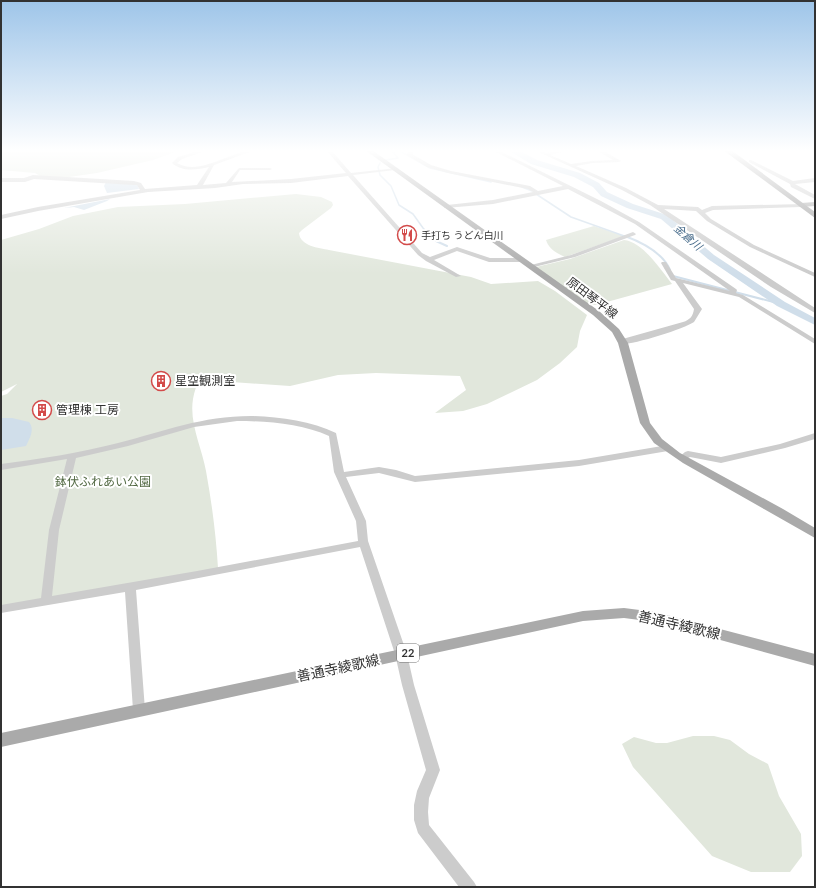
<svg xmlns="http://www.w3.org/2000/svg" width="816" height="888" font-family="Lato,'Noto Sans JP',sans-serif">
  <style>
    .green { fill: #e1e7dc }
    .water { fill: #d0deea }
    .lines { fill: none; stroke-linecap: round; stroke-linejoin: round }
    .stream-far1 { stroke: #d0deea; stroke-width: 1.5 }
    .stream { stroke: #d0deea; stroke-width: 2 }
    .river { fill: #d0deea; fill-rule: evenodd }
    .minor { fill: #ccc; fill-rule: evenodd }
    .major { fill: #aaa; fill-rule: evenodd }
    .highway { fill: #999; fill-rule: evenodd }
    .labels { text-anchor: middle; stroke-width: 4; stroke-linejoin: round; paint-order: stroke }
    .far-poi-label { font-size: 10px; fill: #323232; stroke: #fff; text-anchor: start }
    .far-water-label { font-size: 11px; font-style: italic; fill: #486c8b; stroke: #fff }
    .shield { fill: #fff; stroke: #707070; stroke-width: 1 }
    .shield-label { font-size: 11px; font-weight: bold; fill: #323232 }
    .street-label { font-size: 12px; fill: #323232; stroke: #fff }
    .poi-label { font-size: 12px; fill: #323232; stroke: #fff; text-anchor: start }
    .park-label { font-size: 12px; fill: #526943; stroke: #fff }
    .near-street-label { font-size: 14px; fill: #323232; stroke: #fff }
  </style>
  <rect width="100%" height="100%" fill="#fff"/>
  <!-- green -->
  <g class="green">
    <polygon points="1,150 181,150 153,160 97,173 62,178 46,179 35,173 1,170"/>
    <path d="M 296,194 L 321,197 L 332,202 L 333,205 L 331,208 L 302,230 L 299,233 C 300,246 319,248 329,250 L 471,277 L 491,284 L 538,281 L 555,291 L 587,315 L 580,331 L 577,347 L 560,363 L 537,380 L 487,404 L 463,411 L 435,413 L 466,390 L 460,376 L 376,373 L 338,375 L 290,386 L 218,381 L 199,378 C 197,385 194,392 193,399 C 189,423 202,448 206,471 C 212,504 216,535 218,568 L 1,606 L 1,396 L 7,394 L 17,384 L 1,392 L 1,240 L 39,229 L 73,216 L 118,207 L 185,204 Z"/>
    <path d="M 594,226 L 624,236 L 565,257 C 556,253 549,249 546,240 Z"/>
    <path d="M 624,240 C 643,242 661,270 672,284 L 596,305 L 585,303 L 536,267 L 570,259 Z"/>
    <polygon points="693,736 714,736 730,740 749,754 768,764 779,796 801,834 802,856 790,872 751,872 712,856 633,767 622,744 634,737 656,743 667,743"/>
  </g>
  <!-- water -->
  <g class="water">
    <polygon points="106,182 137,184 139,189 107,193 104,186"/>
    <polygon points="110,199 107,201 84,210 74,207 64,208"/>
    <path d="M 1,418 L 12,418 L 29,422 C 35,429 30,438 26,446 L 1,450 Z"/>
  </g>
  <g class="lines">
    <!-- stream-far1 -->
    <g class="stream-far1">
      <polyline points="398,150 430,168 491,182"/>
      <polyline points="386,160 398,158 391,150"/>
      <polyline points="380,163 378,167 380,175 391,186 399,205 413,214 423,228 432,237"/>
      <polyline points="522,187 532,191"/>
      <polyline points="536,194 571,217 627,237"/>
    </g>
    <!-- stream -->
    <g class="stream">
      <polyline points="431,236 436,241 447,246"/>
      <path d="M 625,236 C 641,242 663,253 670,270"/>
      <polyline points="673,276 781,304"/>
    </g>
    <!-- river -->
    <polygon class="river" points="508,150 518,150 537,160 580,173 599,183 607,192 633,204 667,215 714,255 785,302 815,318 815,325 777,306 708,259 661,219 627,208 601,196 593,187 574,177 531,164"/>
    <!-- minor -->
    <g class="minor">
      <path d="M 201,150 L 208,150 L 182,159 L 177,163 C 200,177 231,150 255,150 L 214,165 L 203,185 L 226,183 L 239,168 L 270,168 L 272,169 L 270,170 L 240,170 L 232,182 L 291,179 L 346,173 L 326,150 L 331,150 L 351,173 L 397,168 L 397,169 L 395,170 L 353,175 L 422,253 L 430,257 L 457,247 L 490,258 L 522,258 L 525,260 L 522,262 L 489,262 L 457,251 L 434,260 L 461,276 L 456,277 L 426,261 L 418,255 L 348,176 L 291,183 L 243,184 L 215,188 L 148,192 L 38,211 L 1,219 L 1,215 L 38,207 L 140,190 L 137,185 L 134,185 L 34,179 L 25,182 L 1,182 L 1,178 L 24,178 L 33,175 L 134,181 L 141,183 L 145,189 L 197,185 L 209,167 C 196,170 182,172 172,163 L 178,157 Z"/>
      <polygon points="368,150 382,150 370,152"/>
      <path d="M 411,150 L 416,150 L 412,154 L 431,165 L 451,171 L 530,186 L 538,191 L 563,186 L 492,150 L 498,150 L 601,201 L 639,222 L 736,289 L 737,290 L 736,293 L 743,295 L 815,339 L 815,344 L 739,297 L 683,283 L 702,309 L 694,322 C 684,329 630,346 619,344 L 619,340 L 683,322 C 690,320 693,316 694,309 L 675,281 L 671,280 L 661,263 L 662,262 L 666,262 L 676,278 L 730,291 L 635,224 L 568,189 L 493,204 L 445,208 L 444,207 L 447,205 L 493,200 L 533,192 L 528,189 L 448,173 L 427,167 L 407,155 L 407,153 Z"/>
      <polygon points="534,150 540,150 545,153 569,150 550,155 571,164 592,161 613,160 596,150 602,150 621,161 619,162 592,163 576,166 626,188 658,205 698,207 702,210 712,206 803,204 803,206 801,207 713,210 705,213 711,219 754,245 815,273 815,277 750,247 707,221 696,211 664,209 815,308 815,313 771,287 650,205 622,190"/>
      <polygon points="621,150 649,150 647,151 623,152"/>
      <polygon points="751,160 793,181 815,178 815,182 795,184 815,195 815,199 791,187 790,184 749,162 749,160"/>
      <polygon points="633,232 636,234 635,235 575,257 530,268 527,266 571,255"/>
      <path d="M 251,416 C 279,417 311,421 336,433 L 344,472 L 379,467 L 396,470 L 415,476 L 579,460 L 668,445 L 673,448 L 668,451 L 579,466 L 415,482 L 379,473 L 346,477 L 366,521 L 368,541 L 407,654 L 414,685 L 440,770 L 429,798 L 428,812 L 429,825 L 474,882 L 477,887 L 459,887 L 418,833 L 414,820 L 414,805 L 417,791 L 426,770 L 402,685 L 395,654 L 360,547 L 136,590 L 145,710 L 144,714 L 139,715 L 134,714 L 133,710 L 125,592 L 1,613 L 1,605 L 41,598 L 49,530 L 67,459 L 1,470 L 1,464 C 40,459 79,453 118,443 C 165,431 202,416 251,416 ZM 237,421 C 266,421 303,424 329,436 L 334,472 L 356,521 L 358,541 L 197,571 L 52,596 L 59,530 L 76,458 L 128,446 L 194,427 Z"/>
      <polygon points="815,433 815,439 785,448 721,463 690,457 683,461 678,458 685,452 688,451 721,457 780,444"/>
    </g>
    <!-- major -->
    <g class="major">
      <polygon points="365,150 372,150 599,311 619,329 628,343 650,423 662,439 680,453 783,509 815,528 815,538 683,463 654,443 640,423 618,343 612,332 593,315"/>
      <polygon points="815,202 815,206 801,207 798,205 801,203"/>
      <polygon points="624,608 655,612 815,654 815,666 655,622 624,618 583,621 1,747 1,733 583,611"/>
    </g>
    <!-- highway -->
    <polygon class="highway" points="723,150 731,150 815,212 815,218"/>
  </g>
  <!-- sky -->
  <linearGradient id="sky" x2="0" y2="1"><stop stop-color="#9ec5e9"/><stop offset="0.55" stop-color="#fff"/><stop offset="1" stop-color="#fff" stop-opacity="0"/></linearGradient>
  <rect width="816" height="274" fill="url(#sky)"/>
  <!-- icons -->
  <defs>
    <symbol id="restaurant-ring" viewBox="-11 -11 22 22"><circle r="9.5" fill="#fff" stroke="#d34b4a" stroke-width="1.5"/><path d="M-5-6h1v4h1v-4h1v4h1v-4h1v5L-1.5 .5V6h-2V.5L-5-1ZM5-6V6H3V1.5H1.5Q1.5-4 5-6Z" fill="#d34b4a"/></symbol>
    <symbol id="building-ring" viewBox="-11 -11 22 22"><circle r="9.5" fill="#fff" stroke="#d34b4a" stroke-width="1.5"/><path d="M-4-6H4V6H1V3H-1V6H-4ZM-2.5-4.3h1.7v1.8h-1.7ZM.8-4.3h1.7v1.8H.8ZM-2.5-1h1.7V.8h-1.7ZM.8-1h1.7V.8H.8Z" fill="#d34b4a"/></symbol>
  </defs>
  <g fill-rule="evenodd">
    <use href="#restaurant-ring" x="396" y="224" width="22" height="22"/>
    <use href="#building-ring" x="150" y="370" width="22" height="22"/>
    <use href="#building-ring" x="31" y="399" width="22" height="22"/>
  </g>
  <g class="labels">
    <!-- far-poi labels -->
    <g class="far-poi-label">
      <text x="421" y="239">手打ち うどん白川</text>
    </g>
    <!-- far-water labels -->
    <g class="far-water-label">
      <text transform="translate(688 237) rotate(41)" y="4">金倉川</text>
    </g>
    <!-- shield labels -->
    <rect class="shield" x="397" y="644" width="22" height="18" rx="3"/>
    <g class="shield-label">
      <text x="408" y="657">22</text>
    </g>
    <!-- street labels -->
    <g class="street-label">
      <text transform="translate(592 298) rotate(37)" y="4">原田琴平線</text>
    </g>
    <!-- poi labels -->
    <g class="poi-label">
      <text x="175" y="385">星空観測室</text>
      <text x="56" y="414">管理棟 工房</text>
    </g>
    <!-- park labels -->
    <g class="park-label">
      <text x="103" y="486">鉢伏ふれあい公園</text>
    </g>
    <!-- near-street labels -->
    <g class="near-street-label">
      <text transform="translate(679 625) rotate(13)" y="5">善通寺綾歌線</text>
      <text transform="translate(338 668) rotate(-12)" y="5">善通寺綾歌線</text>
    </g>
  </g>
  <!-- border -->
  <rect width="816" height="888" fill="none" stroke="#323232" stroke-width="4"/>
</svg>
